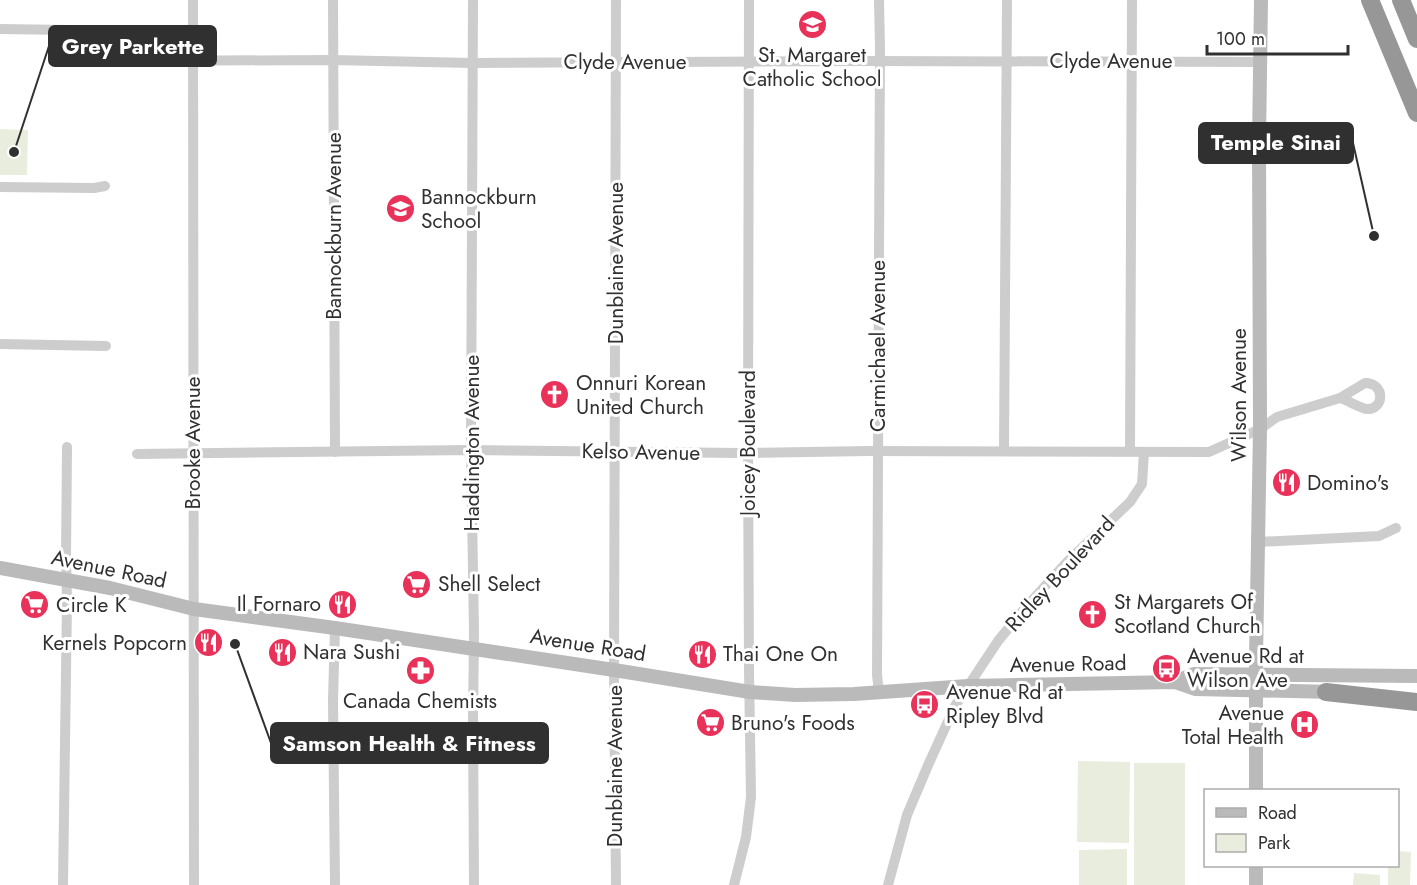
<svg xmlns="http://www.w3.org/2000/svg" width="1417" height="885" font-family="Jost,sans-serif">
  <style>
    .green { fill: #e9edde }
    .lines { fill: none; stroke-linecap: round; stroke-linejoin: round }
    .minor { stroke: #cdcdcd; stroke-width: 10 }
    .secondary { stroke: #bababa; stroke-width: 14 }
    .motorway { stroke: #979797; stroke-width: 18 }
    .labels { text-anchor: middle; stroke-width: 6; stroke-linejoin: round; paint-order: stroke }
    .poi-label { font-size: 21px; fill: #303030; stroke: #fff; text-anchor: start }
    .street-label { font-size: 21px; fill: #303030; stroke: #fff }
    .leader { fill: none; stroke: #303030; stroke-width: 2 }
    .callout-dot { fill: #303030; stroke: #fff; stroke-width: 2 }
    .callout { fill: #303030; stroke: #303030; stroke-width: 2 }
    .callout-label { font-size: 22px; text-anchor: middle; font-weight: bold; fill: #fff }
  </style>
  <rect width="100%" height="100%" fill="#fff"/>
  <!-- green -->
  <g class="green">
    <polygon points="0,129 28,130 27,175 0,175"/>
    <polygon points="1078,761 1130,762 1129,843 1077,842"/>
    <rect x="1134" y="763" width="51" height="122"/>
    <polygon points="1127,849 1127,885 1079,885 1079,850"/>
    <polygon points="1398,851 1411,852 1410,885 1388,885 1388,866 1398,866"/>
    <polygon points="1354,873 1380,875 1380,885 1353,885"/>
  </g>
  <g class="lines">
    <!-- minor -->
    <g class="minor">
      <polyline points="193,0 194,885"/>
      <polyline points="333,0 335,452"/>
      <polyline points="473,0 471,450 474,632 473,721 474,885"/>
      <polyline points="879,0 880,48 877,675 879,692"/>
      <path d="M 0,29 L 69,30 C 77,31 85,33 92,38 C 106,48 110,58 129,61 L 332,60 L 473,63 L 871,61 L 1260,62"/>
      <polyline points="0,187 94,188 105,186"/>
      <polyline points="0,344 106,346"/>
      <path d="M 1365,383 C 1386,383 1384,410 1367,409 C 1360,408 1347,400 1340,398 Z"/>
      <polyline points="1004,451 1007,0"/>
      <polyline points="1130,451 1132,0"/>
      <polyline points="137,454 471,450 740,453 869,451 1209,452 1260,429 1277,417 1340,398"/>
      <polyline points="1258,542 1379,536 1396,528"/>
      <polyline points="335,628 333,700 335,885"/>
      <polyline points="63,885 67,601 66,558 67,447"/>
      <polyline points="616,885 614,670 616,0"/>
      <polyline points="734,885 746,837 751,797 749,670 748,441 749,0"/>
      <polyline points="888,885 907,815 929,763 955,706 998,641 1026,607 1067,562 1130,502 1142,484 1144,452"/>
    </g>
    <!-- secondary -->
    <g class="secondary">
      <polyline points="0,568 110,588 194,609 335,628 614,670 750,692 795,695 854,694 968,686 1175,682 1195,689 1334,692"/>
      <polyline points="1175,682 1194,674 1417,676"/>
      <polyline points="1256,790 1256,659 1260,429 1259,143 1261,0"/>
      <polyline points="1256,866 1256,885"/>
    </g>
    <!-- motorway -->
    <g class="motorway">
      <polyline points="1370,0 1417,113"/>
      <polyline points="1401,0 1417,39"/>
      <polyline points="1326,692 1417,702"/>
    </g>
  </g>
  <!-- icons -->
  <defs>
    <symbol id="school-disc" viewBox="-11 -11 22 22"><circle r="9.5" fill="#e83259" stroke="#fff"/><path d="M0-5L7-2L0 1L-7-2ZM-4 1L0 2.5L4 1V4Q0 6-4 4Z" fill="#fff"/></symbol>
    <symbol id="church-disc" viewBox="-11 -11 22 22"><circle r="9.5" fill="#e83259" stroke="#fff"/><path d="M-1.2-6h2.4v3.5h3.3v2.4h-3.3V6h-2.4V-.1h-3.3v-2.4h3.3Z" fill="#fff"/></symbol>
    <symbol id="restaurant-disc" viewBox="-11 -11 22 22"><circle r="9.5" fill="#e83259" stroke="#fff"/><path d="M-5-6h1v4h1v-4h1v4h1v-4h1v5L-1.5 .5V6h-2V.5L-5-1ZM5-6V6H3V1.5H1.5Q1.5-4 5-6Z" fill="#fff"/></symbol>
    <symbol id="supermarket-disc" viewBox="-11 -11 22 22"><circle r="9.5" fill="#e83259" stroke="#fff"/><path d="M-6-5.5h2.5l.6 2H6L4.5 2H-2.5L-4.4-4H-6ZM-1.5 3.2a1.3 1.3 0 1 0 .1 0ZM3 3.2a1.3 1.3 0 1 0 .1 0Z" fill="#fff"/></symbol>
    <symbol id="bus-disc" viewBox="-11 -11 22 22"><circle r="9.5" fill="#e83259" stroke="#fff"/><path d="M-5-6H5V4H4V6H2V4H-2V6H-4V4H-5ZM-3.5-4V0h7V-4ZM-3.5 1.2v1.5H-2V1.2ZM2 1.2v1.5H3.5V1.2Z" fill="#fff"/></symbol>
    <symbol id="pharmacy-disc" viewBox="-11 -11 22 22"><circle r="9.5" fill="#e83259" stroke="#fff"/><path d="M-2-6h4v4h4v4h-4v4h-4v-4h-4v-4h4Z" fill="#fff"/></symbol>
    <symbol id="hospital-disc" viewBox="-11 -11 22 22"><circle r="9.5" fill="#e83259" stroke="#fff"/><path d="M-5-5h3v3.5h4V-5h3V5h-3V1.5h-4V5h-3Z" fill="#fff"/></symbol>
  </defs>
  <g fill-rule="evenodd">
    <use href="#school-disc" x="796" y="8" width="33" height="33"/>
    <use href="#school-disc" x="384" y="192" width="33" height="33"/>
    <use href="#church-disc" x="538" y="378" width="33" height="33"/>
    <use href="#restaurant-disc" x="1270" y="466" width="33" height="33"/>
    <use href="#supermarket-disc" x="400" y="568" width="33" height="33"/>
    <use href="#restaurant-disc" x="326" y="588" width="33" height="33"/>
    <use href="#supermarket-disc" x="18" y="588" width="33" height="33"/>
    <use href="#church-disc" x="1076" y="598" width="33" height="33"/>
    <use href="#restaurant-disc" x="192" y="626" width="33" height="33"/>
    <use href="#restaurant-disc" x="266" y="636" width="33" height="33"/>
    <use href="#restaurant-disc" x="686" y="638" width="33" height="33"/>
    <use href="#bus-disc" x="1150" y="652" width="33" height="33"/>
    <use href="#pharmacy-disc" x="404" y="654" width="33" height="33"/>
    <use href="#bus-disc" x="908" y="688" width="33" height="33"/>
    <use href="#supermarket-disc" x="694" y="706" width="33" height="33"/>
    <use href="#hospital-disc" x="1288" y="708" width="33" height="33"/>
  </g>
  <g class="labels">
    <!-- poi labels -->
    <g class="poi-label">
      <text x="812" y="62" text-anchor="middle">St. Margaret<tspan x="812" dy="24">Catholic School</tspan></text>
      <text x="421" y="204">Bannockburn<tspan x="421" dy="24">School</tspan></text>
      <text x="576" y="390">Onnuri Korean<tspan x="576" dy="24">United Church</tspan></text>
      <text x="1307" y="490">Domino's</text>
      <text x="438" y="591">Shell Select</text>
      <text x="1114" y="609">St Margarets Of<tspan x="1114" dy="24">Scotland Church</tspan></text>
      <text x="321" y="611" text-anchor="end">Il Fornaro</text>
      <text x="56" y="612">Circle K</text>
      <text x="187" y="650" text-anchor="end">Kernels Popcorn</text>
      <text x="303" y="659">Nara Sushi</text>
      <text x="723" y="661">Thai One On</text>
      <text x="1187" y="663">Avenue Rd at<tspan x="1187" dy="24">Wilson Ave</tspan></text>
      <text x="946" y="699">Avenue Rd at<tspan x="946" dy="24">Ripley Blvd</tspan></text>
      <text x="420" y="708" text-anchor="middle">Canada Chemists</text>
      <text x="1284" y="720" text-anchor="end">Avenue<tspan x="1284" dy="24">Total Health</tspan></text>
      <text x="731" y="730">Bruno's Foods</text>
    </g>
    <!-- street labels -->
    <g class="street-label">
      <text x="1111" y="68">Clyde Avenue</text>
      <text x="625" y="69">Clyde Avenue</text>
      <text transform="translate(334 226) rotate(-90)" y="7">Bannockburn Avenue</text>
      <text transform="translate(616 263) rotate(-90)" y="7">Dunblaine Avenue</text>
      <text transform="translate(878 346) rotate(-90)" y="7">Carmichael Avenue</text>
      <text transform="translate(1239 395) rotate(-90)" y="7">Wilson Avenue</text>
      <text transform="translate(193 443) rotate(-90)" y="7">Brooke Avenue</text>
      <text transform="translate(472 443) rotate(-90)" y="7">Haddington Avenue</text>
      <text transform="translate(748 443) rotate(-90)" y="7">Joicey Boulevard</text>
      <text transform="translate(641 452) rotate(1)" y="7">Kelso Avenue</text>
      <text transform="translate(109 569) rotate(12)" y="7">Avenue Road</text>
      <text transform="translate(1060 574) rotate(-47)" y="7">Ridley Boulevard</text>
      <text transform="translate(588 645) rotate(9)" y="7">Avenue Road</text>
      <text transform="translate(1068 664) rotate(-1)" y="7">Avenue Road</text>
      <text transform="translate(615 766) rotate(-90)" y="7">Dunblaine Avenue</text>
    </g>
  </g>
  <!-- callouts -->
  <path class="leader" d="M14 152L49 46M1374 236L1353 143M235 644L271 743"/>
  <g class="callout-dot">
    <circle cx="14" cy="152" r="6"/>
    <circle cx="1374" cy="236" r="6"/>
    <circle cx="235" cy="644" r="6"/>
  </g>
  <g class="callout">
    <rect x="49" y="26" width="167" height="40" rx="6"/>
    <rect x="1199" y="123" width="154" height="40" rx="6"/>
    <rect x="271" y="723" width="277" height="40" rx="6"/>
  </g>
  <g class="callout-label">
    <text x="133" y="54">Grey Parkette</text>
    <text x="1276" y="150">Temple Sinai</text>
    <text x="409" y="751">Samson Health &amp; Fitness</text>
  </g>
  <!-- legend -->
  <rect x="1204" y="789" width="195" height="78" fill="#ffffff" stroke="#acacac" stroke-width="1.5"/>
  <rect x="1216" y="808" width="30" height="9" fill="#bababa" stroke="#acacac" stroke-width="1.5"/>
  <text x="1258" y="819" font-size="18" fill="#303030">Road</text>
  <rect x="1216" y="834" width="30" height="18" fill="#e9edde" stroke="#acacac" stroke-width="1.5"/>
  <text x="1258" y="849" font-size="18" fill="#303030">Park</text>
  <!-- scale -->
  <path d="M1207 45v9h141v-9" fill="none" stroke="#303030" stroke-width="3"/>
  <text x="1216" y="45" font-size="18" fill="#303030" stroke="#ffffff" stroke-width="4.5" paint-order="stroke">100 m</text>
</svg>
